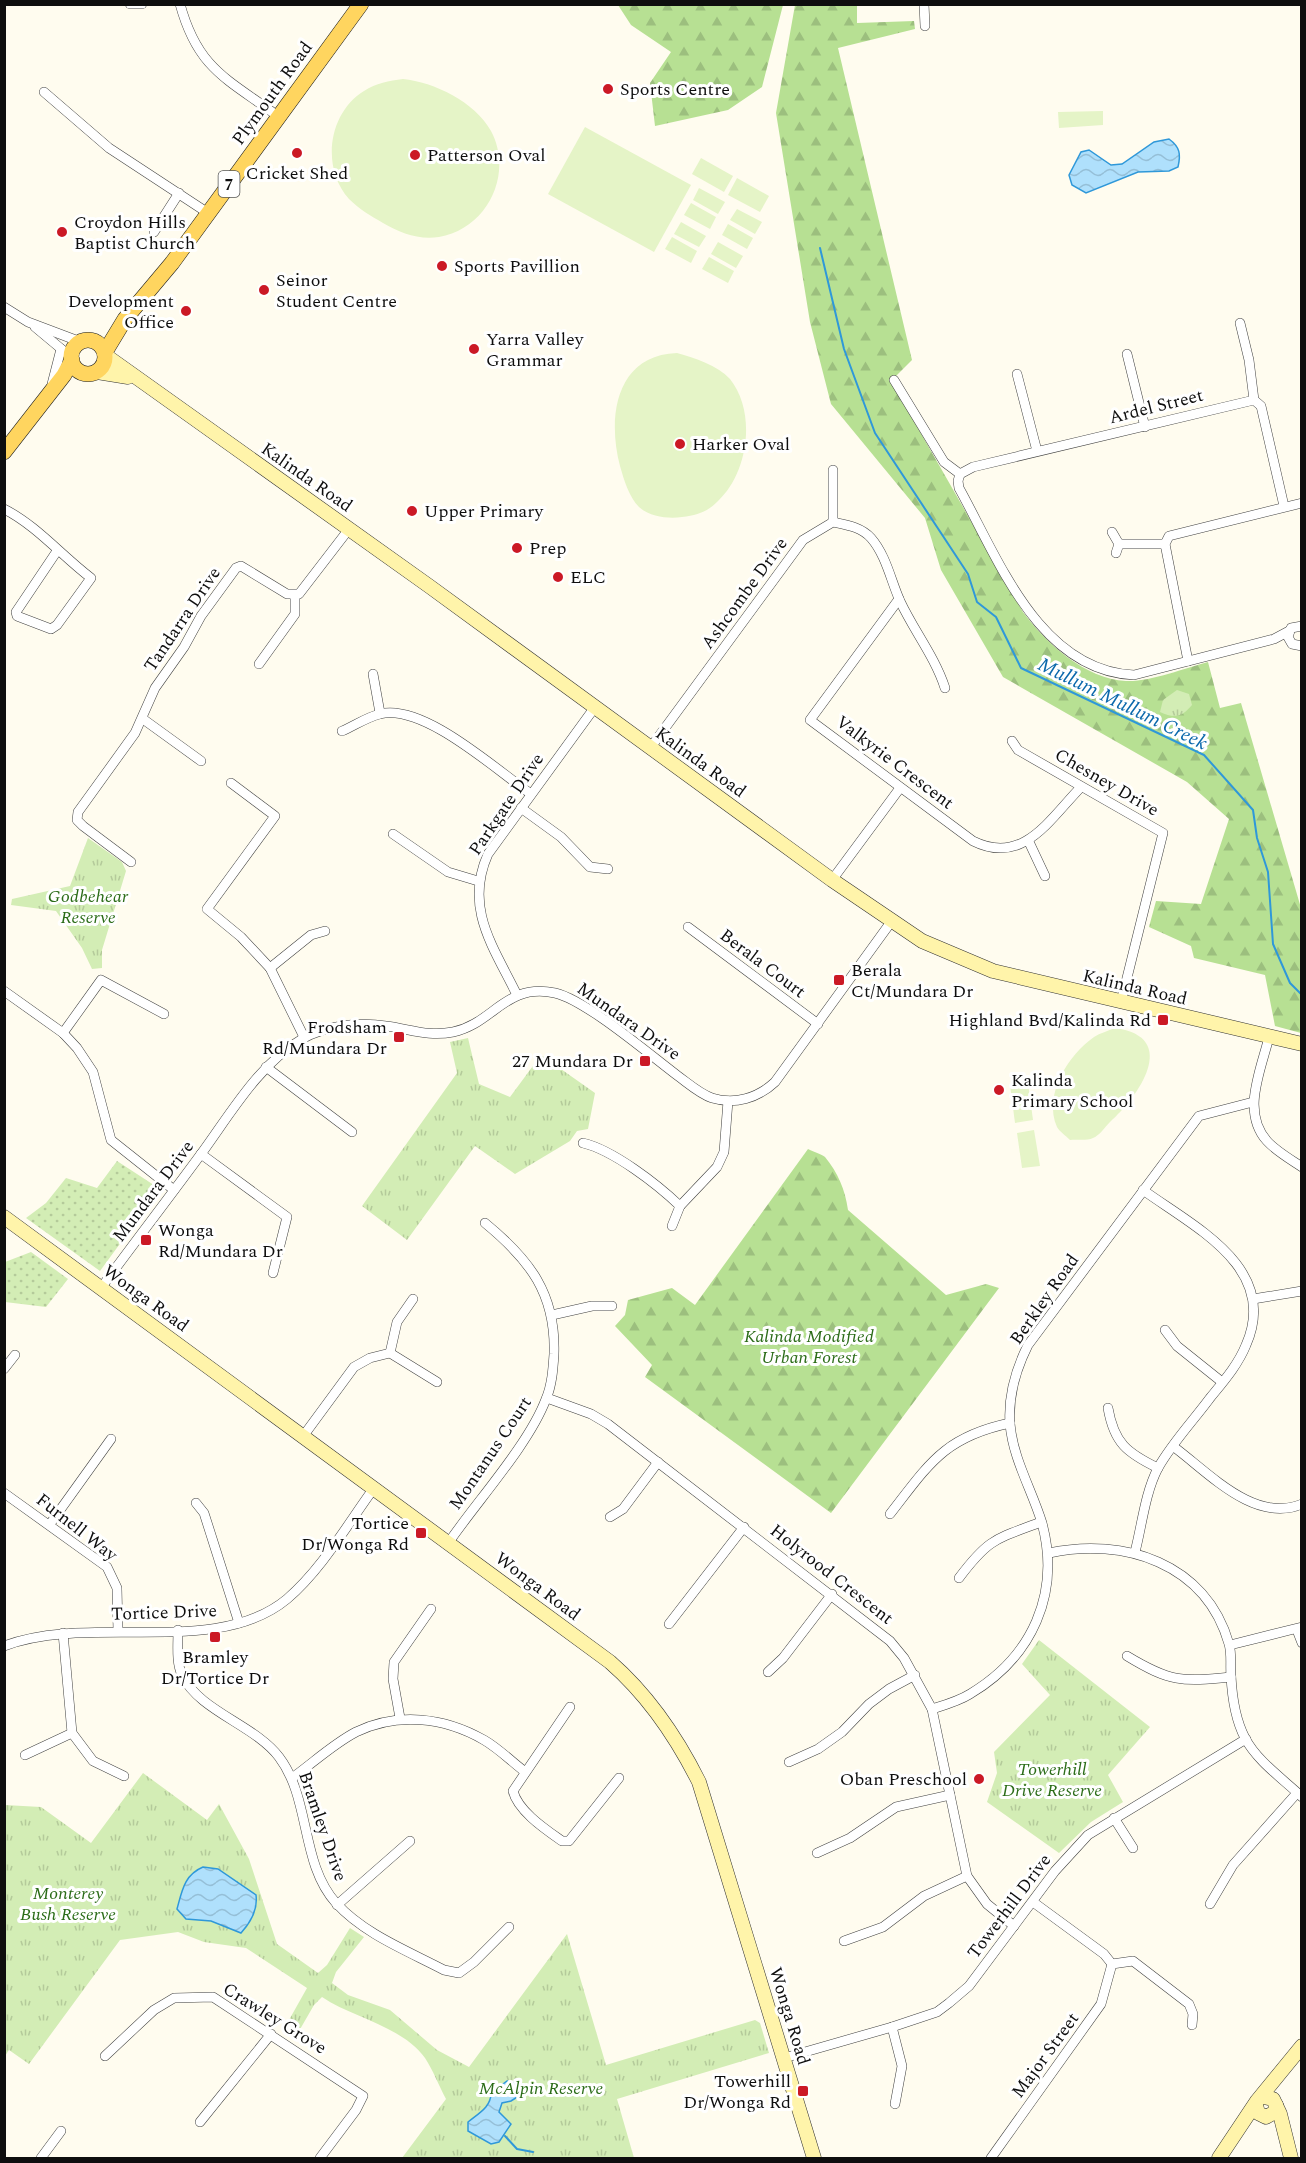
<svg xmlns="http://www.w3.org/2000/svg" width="1306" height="2163" font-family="Spectral,serif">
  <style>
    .grass { fill: url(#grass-dots) }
    .forest { fill: url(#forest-firs) }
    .park { fill: url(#park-tufts) }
    .pitch { fill: #e5f4c7 }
    .water { fill: url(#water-waves); stroke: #2f98d9; stroke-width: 1.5 }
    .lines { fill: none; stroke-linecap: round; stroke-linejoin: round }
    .stream { stroke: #2f98d9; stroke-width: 2 }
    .street-casing { stroke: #414141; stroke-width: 10 }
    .secondary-casing { stroke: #303030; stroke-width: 15 }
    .primary-casing { stroke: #1f1f1f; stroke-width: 16 }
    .street { stroke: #fff; stroke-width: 9 }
    .secondary { stroke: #fff4aa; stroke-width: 14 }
    .primary { stroke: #ffd55f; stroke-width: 15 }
    .poi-dot { fill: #cb1925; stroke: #fff; stroke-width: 2 }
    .labels { text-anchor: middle; stroke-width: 6; stroke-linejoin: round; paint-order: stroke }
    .shield { fill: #fff; stroke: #565656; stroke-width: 1.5 }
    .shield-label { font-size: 16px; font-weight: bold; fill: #0e0e0e }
    .poi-label { font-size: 18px; fill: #0e0e0e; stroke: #fff; text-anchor: start }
    .street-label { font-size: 18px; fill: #0e0e0e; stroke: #fff }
    .park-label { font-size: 18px; font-style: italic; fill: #2b6c18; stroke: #fff }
    .water-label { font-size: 20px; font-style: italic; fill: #0c69ac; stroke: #fff }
  </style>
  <defs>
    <pattern id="grass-dots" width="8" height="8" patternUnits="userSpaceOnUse" patternTransform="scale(1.5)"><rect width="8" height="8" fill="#d3edb5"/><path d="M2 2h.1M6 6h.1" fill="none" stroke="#b4ca9a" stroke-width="1.8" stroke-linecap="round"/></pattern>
    <pattern id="forest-firs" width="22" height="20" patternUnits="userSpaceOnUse" patternTransform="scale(1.5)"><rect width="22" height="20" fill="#b7e093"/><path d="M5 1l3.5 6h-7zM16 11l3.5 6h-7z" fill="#9cbf7e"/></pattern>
    <pattern id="park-tufts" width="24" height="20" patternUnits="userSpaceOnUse" patternTransform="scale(1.5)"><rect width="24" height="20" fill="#d3edb5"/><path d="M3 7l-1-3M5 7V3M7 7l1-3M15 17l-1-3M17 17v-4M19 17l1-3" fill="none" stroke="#b4ca9a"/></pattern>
    <pattern id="water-waves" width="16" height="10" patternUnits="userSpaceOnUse" patternTransform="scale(1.5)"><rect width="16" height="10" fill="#afe0fc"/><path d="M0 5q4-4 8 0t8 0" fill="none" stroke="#95bfd7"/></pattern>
  </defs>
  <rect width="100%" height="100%" fill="#fffcef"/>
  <!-- grass -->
  <g class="grass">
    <polygon points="117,1161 160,1189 100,1271 26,1218 46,1203 66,1178 97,1188"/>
    <polygon points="31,1252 68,1279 46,1307 5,1302 5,1262"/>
  </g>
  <!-- forest -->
  <g class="forest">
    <polygon points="618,5 783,5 762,87 728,110 655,126 650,83 671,52 631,25"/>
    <path d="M 795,5 L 857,5 L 857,23 L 914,21 L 915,29 L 838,48 L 912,360 L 891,381 L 1023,612 C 1046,643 1085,679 1126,681 C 1150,682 1185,668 1208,662 L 1220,708 L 1241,703 L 1301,908 L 1301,1033 L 1275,1026 L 1265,975 L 1194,958 L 1191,946 L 1149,927 L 1156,901 L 1201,904 L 1229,819 L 1187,782 L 1003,677 L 941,570 L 925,518 L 831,404 L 810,322 L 776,113 Z"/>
    <path d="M 808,1149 C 813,1152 822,1154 825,1157 C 838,1173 845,1189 848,1210 L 946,1295 L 986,1284 L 999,1288 L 831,1513 L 645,1377 L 652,1365 L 615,1326 L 625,1315 L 628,1300 L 672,1288 L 695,1305 Z"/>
  </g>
  <!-- park -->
  <g class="park">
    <path d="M 1177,690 L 1189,694 L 1192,705 C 1182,717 1175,719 1160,712 L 1163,700 Z"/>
    <polygon points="88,838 122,862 126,871 102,950 102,968 92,969 82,948 56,911 11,905 12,899 70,886"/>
    <polygon points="468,1038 479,1084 510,1097 541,1055 595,1093 588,1129 577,1131 570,1141 515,1174 475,1146 407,1240 362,1206 457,1073 450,1042"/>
    <polygon points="1039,1640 1150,1727 1108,1775 1123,1802 1091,1822 1059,1853 987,1802 997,1773 994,1752 1050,1695 1022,1664"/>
    <path d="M 143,1773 L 207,1820 L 219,1804 L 249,1859 L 277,1944 L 318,1973 L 327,1965 L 350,1928 L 364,1937 L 336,1972 L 332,1983 L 348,1995 L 390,2010 L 437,2050 L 469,2067 L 567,1934 L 606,2065 L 755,2020 L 760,2023 L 769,2053 L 617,2099 L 634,2158 L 402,2158 L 446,2099 C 439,2086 433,2070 425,2058 C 402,2026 353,2018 322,1997 L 314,2005 L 295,2038 L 285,2032 L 293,2024 L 289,2020 L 307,1988 L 246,1948 L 204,1942 L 178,1932 L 120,1940 L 29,2064 L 9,2050 L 5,2056 L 5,1805 L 41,1807 L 91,1843 Z"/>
  </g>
  <!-- pitch -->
  <g class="pitch">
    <path d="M 403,79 C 434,82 475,102 491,131 C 514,174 487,229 439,237 C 418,240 400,233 383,223 C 371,216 359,209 349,199 C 321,168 328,113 364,91 C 376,83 389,81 403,79 Z"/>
    <polygon points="1103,111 1103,125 1059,128 1058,112"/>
    <polygon points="585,127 691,185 654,252 548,194"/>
    <polygon points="701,158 733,176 724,192 692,174"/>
    <polygon points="737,178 769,196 760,212 728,195"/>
    <polygon points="699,188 725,202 718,214 693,200"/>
    <polygon points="691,203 716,217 710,229 684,215"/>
    <polygon points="737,209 762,222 755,234 730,220"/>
    <polygon points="681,222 706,236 699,247 674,234"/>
    <polygon points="728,224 753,238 747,249 722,235"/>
    <polygon points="672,237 697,251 691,263 665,249"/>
    <polygon points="718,242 743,256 736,268 711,254"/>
    <polygon points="709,257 734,271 728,283 702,269"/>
    <path d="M 677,353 C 695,358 717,365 730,379 C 757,413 748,473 718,501 C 707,512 698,515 682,517 C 669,519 650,517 639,507 C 629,497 624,480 620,466 C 607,417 616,355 677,353 Z"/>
    <path d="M 1115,1028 C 1181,1037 1138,1097 1110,1122 C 1105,1127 1099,1136 1093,1138 C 1087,1141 1076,1139 1070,1140 C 1066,1136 1059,1131 1057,1127 C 1043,1095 1068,1055 1094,1037 C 1100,1033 1108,1031 1115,1028 Z"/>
    <polygon points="1028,1083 1033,1120 1015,1123 1010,1085"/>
    <polygon points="1034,1130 1040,1166 1022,1168 1017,1133"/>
  </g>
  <!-- water -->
  <g class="water">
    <path d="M 1169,139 C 1180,147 1181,154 1178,167 L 1169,171 L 1138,172 L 1086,193 L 1072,185 L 1069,175 L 1081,152 L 1089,150 L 1111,165 L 1122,164 L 1154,142 Z"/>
    <path d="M 203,1867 L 218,1869 L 256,1895 C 258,1910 251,1922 241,1933 L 211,1921 L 186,1919 L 177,1909 C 182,1891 184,1875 203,1867 Z"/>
    <path d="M 507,2081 L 523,2084 L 522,2094 L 511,2101 L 502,2103 L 499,2112 L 511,2124 L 499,2142 L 491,2144 L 468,2131 L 468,2122 C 479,2113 491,2107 491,2093 Z"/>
  </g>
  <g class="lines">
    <!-- stream -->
    <g class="stream">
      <polyline points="820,248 844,349 875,433 968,574 977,602 996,617 1021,668 1204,755 1253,810 1257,838 1268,872 1273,944 1290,983 1302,995"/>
      <polyline points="505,2136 517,2149 533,2152"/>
    </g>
    <defs>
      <g id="street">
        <polyline points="130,4 142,4"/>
        <path d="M 180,4 C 198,70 228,79 279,117"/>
        <polyline points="924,4 925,26"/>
        <polyline points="44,92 109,148 208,213"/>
        <polyline points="154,232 179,193"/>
        <polyline points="4,307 28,322 81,342"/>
        <polyline points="1240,323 1249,360 1254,400"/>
        <polyline points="35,327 71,357"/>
        <polyline points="1127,354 1145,427"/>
        <polyline points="1017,374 1037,451"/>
        <path d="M 894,380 L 944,462 L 960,474 L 958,481 L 959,488 C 998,558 1039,671 1134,675 L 1274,639 L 1289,631"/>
        <polyline points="52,384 61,349"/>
        <polyline points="833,470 833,522"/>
        <polyline points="960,474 973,467 1254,400 1261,406 1284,506"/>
        <path d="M 4,509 C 36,525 62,556 91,578 L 57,625 L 51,629 L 17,616 L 16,612 L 57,551"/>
        <polyline points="1112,532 1119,544 1116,553"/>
        <polyline points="1119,544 1165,544"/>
        <path d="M 899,599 L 810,720 L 973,841 C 1023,866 1049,820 1081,787"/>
        <polyline points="1302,626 1291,628 1288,637 1292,644 1302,646"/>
        <polyline points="1188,661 1165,544 1169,536 1302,503"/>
        <polyline points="259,664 295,614 295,595"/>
        <polyline points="373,674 380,713"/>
        <polyline points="143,719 201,761"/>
        <path d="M 342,731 C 354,726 367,717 380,714 C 423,703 495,769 531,794"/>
        <polyline points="1012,741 1018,750 1163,833 1121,1002"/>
        <path d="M 651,747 L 803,540 L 833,522 C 847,525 861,527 871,538 C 886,555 891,581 900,601 C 914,631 935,657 945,688"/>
        <polyline points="231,783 275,816 207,909 241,937 270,968 304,1037"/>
        <polyline points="521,808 561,837 590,867 608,869"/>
        <polyline points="393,834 448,872 478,881"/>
        <polyline points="1029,842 1045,876"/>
        <polyline points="131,862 83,826 77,820 78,812 135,733 155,688 184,647 201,616 236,568 241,566 287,594 299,594 349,529"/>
        <polyline points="832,880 900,788"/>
        <polyline points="688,927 818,1024"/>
        <polyline points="270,968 311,935 325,931"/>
        <polyline points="4,991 63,1033 77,1048 93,1072 111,1140 174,1190"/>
        <path d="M 517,995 C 493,946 464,908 488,854 L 595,707"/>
        <polyline points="63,1033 101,980 164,1014"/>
        <path d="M 1269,1037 C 1261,1070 1241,1112 1267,1141 C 1276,1151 1290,1159 1302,1167"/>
        <polyline points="266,1067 352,1132"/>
        <path d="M 583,1143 C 613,1150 657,1184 680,1206"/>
        <polyline points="201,1154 287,1217 273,1273"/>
        <polyline points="672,1226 680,1206 717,1167 724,1152 728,1101"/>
        <path d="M 101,1288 C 134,1243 168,1199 201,1154 C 231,1113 258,1065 302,1039 C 326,1025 360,1022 386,1026 C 410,1029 429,1037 453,1032 C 493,1024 506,982 555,993 C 586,1000 650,1055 678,1076 C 689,1084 700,1094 712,1098 C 735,1105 758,1098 775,1082 L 891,922"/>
        <polyline points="1253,1299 1302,1291"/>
        <polyline points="552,1315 592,1306 612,1306"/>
        <polyline points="1165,1330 1177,1346 1222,1382"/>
        <polyline points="390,1353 397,1322 413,1299"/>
        <polyline points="4,1369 15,1355"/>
        <polyline points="547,1398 591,1414 608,1424 890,1641 904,1658 932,1709 967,1876 987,1904 1014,1926"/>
        <path d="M 1108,1408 C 1114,1443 1127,1453 1158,1468"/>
        <polyline points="304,1435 354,1367 370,1358 390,1353 437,1382"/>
        <path d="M 1174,1447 C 1209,1473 1255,1524 1302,1504"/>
        <polyline points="4,1493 107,1567 117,1588 118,1631"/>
        <polyline points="196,1503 204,1513 239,1623"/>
        <path d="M 890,1514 C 929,1464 944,1437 1010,1423"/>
        <polyline points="610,1517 623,1509 658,1462"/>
        <polyline points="50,1524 111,1439"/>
        <path d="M 449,1542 C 478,1500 529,1444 546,1399 C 552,1385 553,1369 554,1354 C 556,1294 530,1260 485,1223"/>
        <path d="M 1135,1552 C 1142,1525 1145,1493 1158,1468 C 1172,1443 1193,1421 1210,1398 C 1223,1382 1238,1365 1246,1345 C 1280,1268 1194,1227 1143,1190"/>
        <path d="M 1049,1553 C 1124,1537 1206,1563 1229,1644 C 1232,1654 1230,1666 1231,1676 C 1232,1696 1235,1719 1245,1738 C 1257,1761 1283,1779 1302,1797"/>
        <path d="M 959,1578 C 989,1538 996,1539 1041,1522"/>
        <polyline points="669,1624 744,1527"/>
        <path d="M 178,1630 C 178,1645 176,1662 182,1675 C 199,1711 255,1725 279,1757 C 311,1799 300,1863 336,1903 C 364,1934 408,1951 444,1970 L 459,1973 L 474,1962 L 509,1927"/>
        <polyline points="1297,1630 1302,1643"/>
        <polyline points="63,1633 72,1733 93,1761 124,1776"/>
        <polyline points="1230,1645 1302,1627"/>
        <path d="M 4,1646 C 91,1613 216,1658 287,1599 C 322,1569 347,1525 374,1488"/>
        <path d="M 1127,1656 C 1170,1682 1181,1682 1231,1677"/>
        <polyline points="768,1672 783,1658 832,1594"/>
        <path d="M 570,1707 L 513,1791 C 518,1811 545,1829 562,1841 L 569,1841 L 619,1778"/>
        <path d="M 932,1709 C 945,1705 959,1701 970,1694 C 1032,1657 1061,1594 1042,1523 C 1032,1490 1013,1459 1010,1424 C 1008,1396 1016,1369 1028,1345 L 1199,1116 L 1253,1102"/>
        <polyline points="400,1718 393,1679 394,1662 431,1609"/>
        <polyline points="25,1755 72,1733"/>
        <polyline points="789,1762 818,1749 842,1732 869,1704 889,1689 915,1675"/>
        <path d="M 292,1778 C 313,1763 333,1744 356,1732 C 397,1712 444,1717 484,1740 C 498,1748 511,1761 524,1771"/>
        <polyline points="1114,1818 1133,1848"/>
        <polyline points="817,1853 850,1838 896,1807 950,1795"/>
        <polyline points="1033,1902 1104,1954 1112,1964"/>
        <polyline points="1210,1904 1233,1865 1297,1793"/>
        <polyline points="337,1905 410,1841"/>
        <polyline points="844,1941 883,1927 924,1896 967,1876"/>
        <polyline points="1112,1964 1133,1961 1189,2004 1193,2014 1192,2025"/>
        <polyline points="892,2027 902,2066 895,2104"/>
        <polyline points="105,2056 154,2010 174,1998 213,1997 363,2096 356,2110 320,2158"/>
        <polyline points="784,2058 892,2027 937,2012 949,2003 969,1986 1055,1871 1088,1835 1246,1739"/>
        <polyline points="200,2122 271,2034"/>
        <polyline points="41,2158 61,2131"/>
        <polyline points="991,2158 1101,2004 1112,1964"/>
      </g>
      <g id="secondary">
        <polyline points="105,355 429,586 832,880 922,941 993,971 1302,1044"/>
        <polyline points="97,372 128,377"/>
        <path d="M 4,1217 L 610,1662 C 649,1696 676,1736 699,1782 L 814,2158"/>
        <polyline points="1263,2097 1273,2099 1280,2114 1291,2158"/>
        <polyline points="1256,2105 1258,2113 1266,2117 1275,2112 1276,2105"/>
        <polyline points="1219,2158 1257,2101 1302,2046"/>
      </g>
      <g id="primary">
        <circle cx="88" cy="357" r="17"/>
        <polyline points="105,352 125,319 172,263 361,4"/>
        <polyline points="4,452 64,375 72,360"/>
      </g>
    </defs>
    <!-- street casing -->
    <use href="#street" class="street-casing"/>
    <!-- secondary casing -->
    <use href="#secondary" class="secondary-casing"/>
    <!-- primary casing -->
    <use href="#primary" class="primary-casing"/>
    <!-- street -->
    <use href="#street" class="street"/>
    <!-- secondary -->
    <use href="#secondary" class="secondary"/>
    <!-- primary -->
    <use href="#primary" class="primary"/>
  </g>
  <!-- markers -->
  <g class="poi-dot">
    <circle cx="608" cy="89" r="6"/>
    <circle cx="297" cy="153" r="6"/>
    <circle cx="415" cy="155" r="6"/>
    <circle cx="62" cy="232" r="6"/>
    <circle cx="442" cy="266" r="6"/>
    <circle cx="264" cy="290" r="6"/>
    <circle cx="186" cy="311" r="6"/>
    <circle cx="474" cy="349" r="6"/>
    <circle cx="680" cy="444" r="6"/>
    <circle cx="412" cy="511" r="6"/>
    <circle cx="517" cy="548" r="6"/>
    <circle cx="558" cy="577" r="6"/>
    <rect x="833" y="974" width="12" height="12" rx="3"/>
    <rect x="1157" y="1014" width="12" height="12" rx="3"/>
    <rect x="393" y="1031" width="12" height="12" rx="3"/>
    <rect x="639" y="1055" width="12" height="12" rx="3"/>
    <circle cx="999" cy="1090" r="6"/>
    <rect x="140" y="1234" width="12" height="12" rx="3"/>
    <rect x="415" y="1527" width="12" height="12" rx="3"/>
    <rect x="209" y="1631" width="12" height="12" rx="3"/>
    <circle cx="979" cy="1779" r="6"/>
    <rect x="797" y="2085" width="12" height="12" rx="3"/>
  </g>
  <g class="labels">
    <!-- shield labels -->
    <rect class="shield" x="218.5" y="171" width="21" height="26" rx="4.5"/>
    <g class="shield-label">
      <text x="229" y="190">7</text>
    </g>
    <!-- poi labels -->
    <g class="poi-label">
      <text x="620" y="95">Sports Centre</text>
      <text x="427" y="161">Patterson Oval</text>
      <text x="297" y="179" text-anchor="middle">Cricket Shed</text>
      <text x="74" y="228">Croydon Hills<tspan x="74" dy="21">Baptist Church</tspan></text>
      <text x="454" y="272">Sports Pavillion</text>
      <text x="276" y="286">Seinor<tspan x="276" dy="21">Student Centre</tspan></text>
      <text x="174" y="307" text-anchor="end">Development<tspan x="174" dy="21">Office</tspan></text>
      <text x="486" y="345">Yarra Valley<tspan x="486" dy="21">Grammar</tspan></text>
      <text x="692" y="450">Harker Oval</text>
      <text x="424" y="517">Upper Primary</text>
      <text x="529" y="554">Prep</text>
      <text x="570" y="583">ELC</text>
      <text x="851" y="976">Berala<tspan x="851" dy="21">Ct/Mundara Dr</tspan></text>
      <text x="1151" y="1026" text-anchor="end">Highland Bvd/Kalinda Rd</text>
      <text x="387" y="1033" text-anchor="end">Frodsham<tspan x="387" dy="21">Rd/Mundara Dr</tspan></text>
      <text x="633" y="1067" text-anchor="end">27 Mundara Dr</text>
      <text x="1011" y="1086">Kalinda<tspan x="1011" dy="21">Primary School</tspan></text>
      <text x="158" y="1236">Wonga<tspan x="158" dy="21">Rd/Mundara Dr</tspan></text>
      <text x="409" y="1529" text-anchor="end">Tortice<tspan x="409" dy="21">Dr/Wonga Rd</tspan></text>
      <text x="215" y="1663" text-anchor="middle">Bramley<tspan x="215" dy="21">Dr/Tortice Dr</tspan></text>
      <text x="967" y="1785" text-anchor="end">Oban Preschool</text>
      <text x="791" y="2087" text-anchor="end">Towerhill<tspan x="791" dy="21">Dr/Wonga Rd</tspan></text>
    </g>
    <!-- street labels -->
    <g class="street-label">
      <text transform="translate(272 93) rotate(-54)" y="6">Plymouth Road</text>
      <text transform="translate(1156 406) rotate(-14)" y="6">Ardel Street</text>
      <text transform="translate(307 477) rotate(35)" y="6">Kalinda Road</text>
      <text transform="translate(744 593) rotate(-54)" y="6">Ashcombe Drive</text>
      <text transform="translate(182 619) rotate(-56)" y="6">Tandarra Drive</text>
      <text transform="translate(701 762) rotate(36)" y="6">Kalinda Road</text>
      <text transform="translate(895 762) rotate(37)" y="6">Valkyrie Crescent</text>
      <text transform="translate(1107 782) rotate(30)" y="6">Chesney Drive</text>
      <text transform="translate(506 804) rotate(-56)" y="6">Parkgate Drive</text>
      <text transform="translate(763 963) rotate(37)" y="6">Berala Court</text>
      <text transform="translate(1135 987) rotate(13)" y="6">Kalinda Road</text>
      <text transform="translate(629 1021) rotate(35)" y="6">Mundara Drive</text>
      <text transform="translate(153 1191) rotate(-53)" y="6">Mundara Drive</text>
      <text transform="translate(146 1298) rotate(36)" y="6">Wonga Road</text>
      <text transform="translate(1044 1299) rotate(-55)" y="6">Berkley Road</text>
      <text transform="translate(490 1453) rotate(-56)" y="6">Montanus Court</text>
      <text transform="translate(77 1527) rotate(38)" y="6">Furnell Way</text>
      <text transform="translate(832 1574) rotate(38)" y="6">Holyrood Crescent</text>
      <text transform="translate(538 1586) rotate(37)" y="6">Wonga Road</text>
      <text transform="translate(164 1612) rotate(-2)" y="6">Tortice Drive</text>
      <text transform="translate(323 1826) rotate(71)" y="6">Bramley Drive</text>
      <text transform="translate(1009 1906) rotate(-53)" y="6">Towerhill Drive</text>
      <text transform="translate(790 2016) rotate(73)" y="6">Wonga Road</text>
      <text transform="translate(275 2018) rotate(32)" y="6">Crawley Grove</text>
      <text transform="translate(1045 2055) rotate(-54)" y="6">Major Street</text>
    </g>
    <!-- park labels -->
    <g class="park-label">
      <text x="88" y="902">Godbehear<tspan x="88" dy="21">Reserve</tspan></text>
      <text x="809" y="1342">Kalinda Modified<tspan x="809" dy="21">Urban Forest</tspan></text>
      <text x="1052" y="1775">Towerhill<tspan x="1052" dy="21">Drive Reserve</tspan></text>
      <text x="68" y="1899">Monterey<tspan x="68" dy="21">Bush Reserve</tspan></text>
      <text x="541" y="2094">McAlpin Reserve</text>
    </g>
    <!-- water labels -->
    <g class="water-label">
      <text transform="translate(1123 703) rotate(26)" y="7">Mullum Mullum Creek</text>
    </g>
  </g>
  <!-- border -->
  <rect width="1306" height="2163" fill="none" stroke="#0e0e0e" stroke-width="12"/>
</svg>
